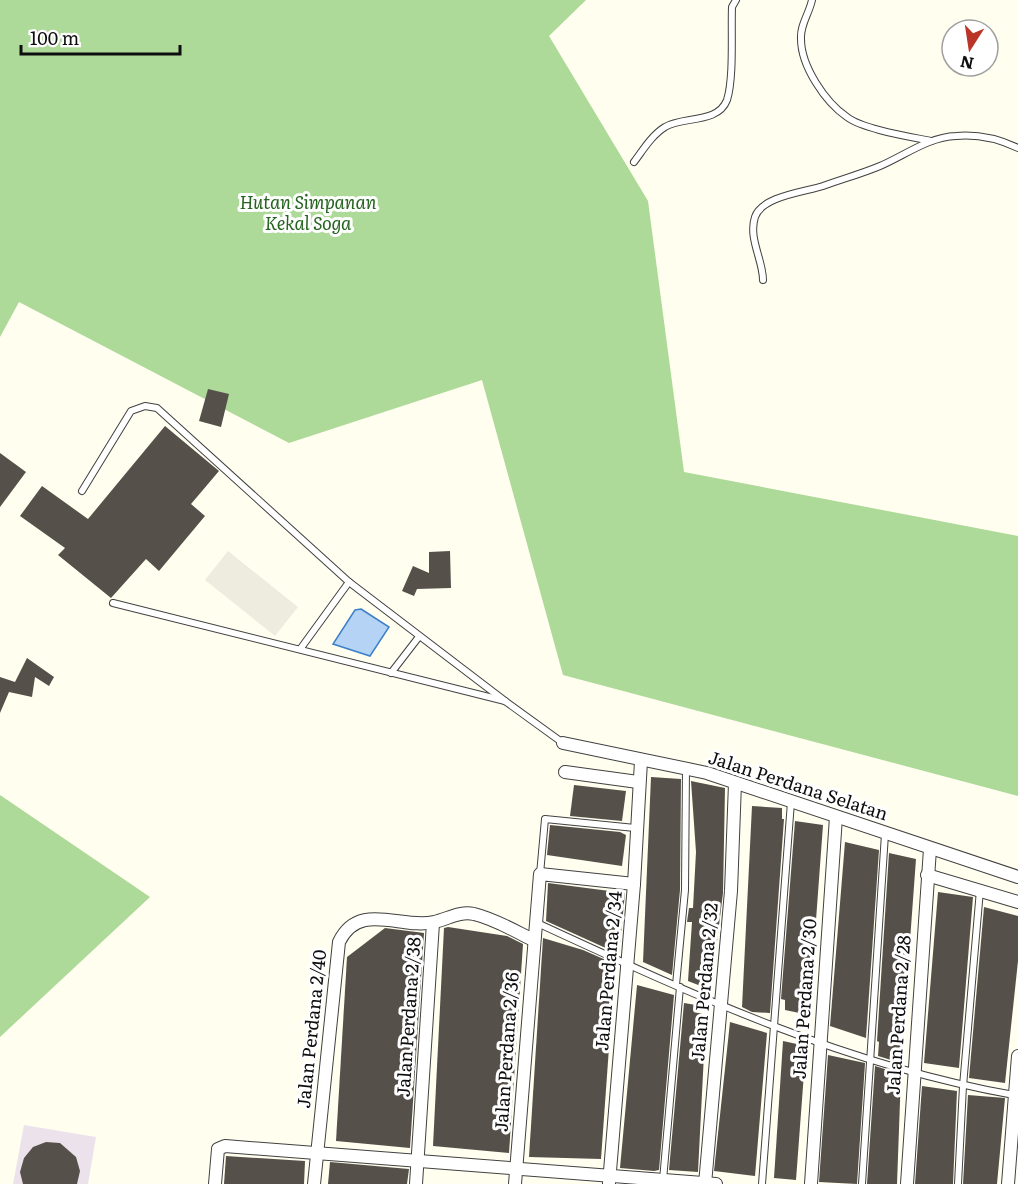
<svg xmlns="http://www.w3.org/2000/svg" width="1018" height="1184" font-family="Literata,serif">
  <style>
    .industrial { fill: #ece2ec }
    .forest { fill: #add999 }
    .plaza { fill: #eeecde }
    .water { fill: #b5d4f5; stroke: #3d80ca; stroke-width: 1.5 }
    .building { fill: #56504a }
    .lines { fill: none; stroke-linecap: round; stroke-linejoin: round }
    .lane-casing { stroke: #414141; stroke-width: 8 }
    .street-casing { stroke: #414141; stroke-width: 14 }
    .lane { stroke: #fff; stroke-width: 6 }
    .street { stroke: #fff; stroke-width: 12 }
    .labels { text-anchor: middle; stroke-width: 6; stroke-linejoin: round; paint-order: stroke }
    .park-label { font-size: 18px; font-style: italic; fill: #25641f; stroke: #fff }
    .street-label { font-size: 18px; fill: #0e0e0e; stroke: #fff }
  </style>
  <rect width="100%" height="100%" fill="#fffeef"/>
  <!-- industrial -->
  <polygon class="industrial" points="24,1125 96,1137 88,1184 13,1184"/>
  <!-- forest -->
  <g class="forest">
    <polygon points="0,0 586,0 549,36 648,201 684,472 1018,536 1018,796 563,675 482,380 289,443 19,302 0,337"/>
    <polygon points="0,795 150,897 0,1037"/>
  </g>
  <!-- plaza -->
  <polygon class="plaza" points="228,551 298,607 275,636 205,580"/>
  <!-- water -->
  <polygon class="water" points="361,609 389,627 370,656 333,644 355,610"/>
  <!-- building -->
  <g class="building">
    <polygon points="208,389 229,394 221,427 199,421"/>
    <polygon points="165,426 219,471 191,504 205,516 159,571 146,559 111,598 58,555 65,548 20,516 42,486 88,519"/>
    <polygon points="0,453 26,472 0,507"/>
    <polygon points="450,551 451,588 417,589 414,596 402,591 413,566 429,573 429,552"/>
    <polygon points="27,658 54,677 49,686 35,677 32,697 9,692 0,713 0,677 15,682"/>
    <polygon points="651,777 681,779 680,890 672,975 643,962"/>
    <polygon points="691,781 725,788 723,893 711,990 688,981 692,922 687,922 689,908 693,908 696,852"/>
    <polygon points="574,785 626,791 622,821 570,816"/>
    <polygon points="752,806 782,808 782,819 784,819 770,1013 752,1012 742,1007"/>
    <polygon points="795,821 823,825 809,1015 785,1010 785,1000 781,999"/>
    <polygon points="550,825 620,832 626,835 622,866 547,855"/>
    <polygon points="845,842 879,850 866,1038 830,1026"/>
    <polygon points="889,853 916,859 901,1063 878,1056 879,1042 877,1041"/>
    <polygon points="548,883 625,893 619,954 546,921"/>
    <polygon points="938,892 973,897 959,1068 924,1063"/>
    <polygon points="984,907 1018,916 1018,961 1005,1083 969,1078"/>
    <polygon points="448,927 507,936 523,944 509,1153 433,1146 444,928"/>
    <polygon points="385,928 424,933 410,1148 336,1141 347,957"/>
    <polygon points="543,938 583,950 615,964 601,1159 529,1157"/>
    <polygon points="637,985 674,995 659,1170 654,1171 620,1168"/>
    <polygon points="684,1003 696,1005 695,1012 706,1015 698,1172 669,1170"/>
    <polygon points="730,1022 767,1033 755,1176 714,1171"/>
    <polygon points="783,1041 806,1046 796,1180 774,1178"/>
    <polygon points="828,1055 865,1063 857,1184 819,1182"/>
    <polygon points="875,1066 901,1074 897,1184 867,1184"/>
    <polygon points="922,1086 957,1091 953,1184 915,1184"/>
    <polygon points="968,1095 1005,1098 997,1184 963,1184"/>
    <polygon points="46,1142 60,1143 76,1157 80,1171 77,1184 23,1184 20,1172 24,1158 33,1147"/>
    <polygon points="226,1156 305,1161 304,1184 224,1184"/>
    <polygon points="330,1162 409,1169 407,1184 328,1184"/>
  </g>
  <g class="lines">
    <defs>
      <g id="lane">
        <path d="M 812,0 C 809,14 800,25 801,39 C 801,66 825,102 847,117 C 862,129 912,137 931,141"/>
        <path d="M 634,162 C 643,150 652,135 665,127 C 682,116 718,124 727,100 C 734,78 731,32 732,7 L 736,0"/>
        <path d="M 763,280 C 763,260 748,238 755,217 C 762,196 805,192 823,186 C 842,179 861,174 880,166 C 904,156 928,137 956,136 C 978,134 999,139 1018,148"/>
        <polyline points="82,491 131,411 145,406 157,408 349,582 505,701"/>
        <polyline points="113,603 505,701 563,743"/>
        <polyline points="301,648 349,582"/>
        <polyline points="391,673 418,638"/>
        <polyline points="540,874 545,819 635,828"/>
        <path d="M 535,922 C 691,994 844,1065 1014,1095"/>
        <polyline points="676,985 685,890 686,768"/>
        <polyline points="663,1180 680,987"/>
        <polyline points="762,1184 791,802"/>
        <polyline points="862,1184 885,834"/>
        <polyline points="958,1184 963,1086 980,890"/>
      </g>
      <g id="street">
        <polyline points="563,743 707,773 1018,877"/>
        <polyline points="565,772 638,782"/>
        <polyline points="927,875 1018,902"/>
        <polyline points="609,1183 634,884 641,761"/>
        <polyline points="215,1184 218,1149 225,1146 716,1184"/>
        <path d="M 314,1184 L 339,942 C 359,900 402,930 434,922 C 448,919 459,911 474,914 C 495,919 515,931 533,940"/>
        <polyline points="416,1184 433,923"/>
        <polyline points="515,1184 540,874 634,884"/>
        <polyline points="705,1184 731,891 735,783"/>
        <polyline points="811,1184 836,817"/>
        <polyline points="907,1184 930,849"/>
        <polyline points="1008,1184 1018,1056"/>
      </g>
    </defs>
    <!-- lane casing -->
    <use href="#lane" class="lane-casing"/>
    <!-- street casing -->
    <use href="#street" class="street-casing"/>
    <!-- lane -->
    <use href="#lane" class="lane"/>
    <!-- street -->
    <use href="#street" class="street"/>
  </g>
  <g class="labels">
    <!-- park labels -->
    <g class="park-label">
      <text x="308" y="209">Hutan Simpanan<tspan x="308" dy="21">Kekal Soga</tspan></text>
    </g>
    <!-- street labels -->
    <g class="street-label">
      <text transform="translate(798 786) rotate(18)" y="6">Jalan Perdana Selatan</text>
      <text transform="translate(609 971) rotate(-85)" y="6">Jalan Perdana 2/34</text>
      <text transform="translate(705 982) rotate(-85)" y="6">Jalan Perdana 2/32</text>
      <text transform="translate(805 999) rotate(-86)" y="6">Jalan Perdana 2/30</text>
      <text transform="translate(899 1015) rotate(-86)" y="6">Jalan Perdana 2/28</text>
      <text transform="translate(409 1017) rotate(-86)" y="6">Jalan Perdana 2/38</text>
      <text transform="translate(312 1029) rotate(-84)" y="6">Jalan Perdana 2/40</text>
      <text transform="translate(507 1052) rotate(-86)" y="6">Jalan Perdana 2/36</text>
    </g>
  </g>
  <!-- north arrow -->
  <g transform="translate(970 48) rotate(192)"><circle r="28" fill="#ffffff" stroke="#9f9f9f" stroke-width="1.5"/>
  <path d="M0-4.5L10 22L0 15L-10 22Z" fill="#bb3428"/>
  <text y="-9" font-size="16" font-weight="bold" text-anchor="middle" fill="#0e0e0e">N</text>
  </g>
  <!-- scale -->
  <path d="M21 45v9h159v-9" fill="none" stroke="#0e0e0e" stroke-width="3"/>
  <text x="30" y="45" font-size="18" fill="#0e0e0e" stroke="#ffffff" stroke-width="4.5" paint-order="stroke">100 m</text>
</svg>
